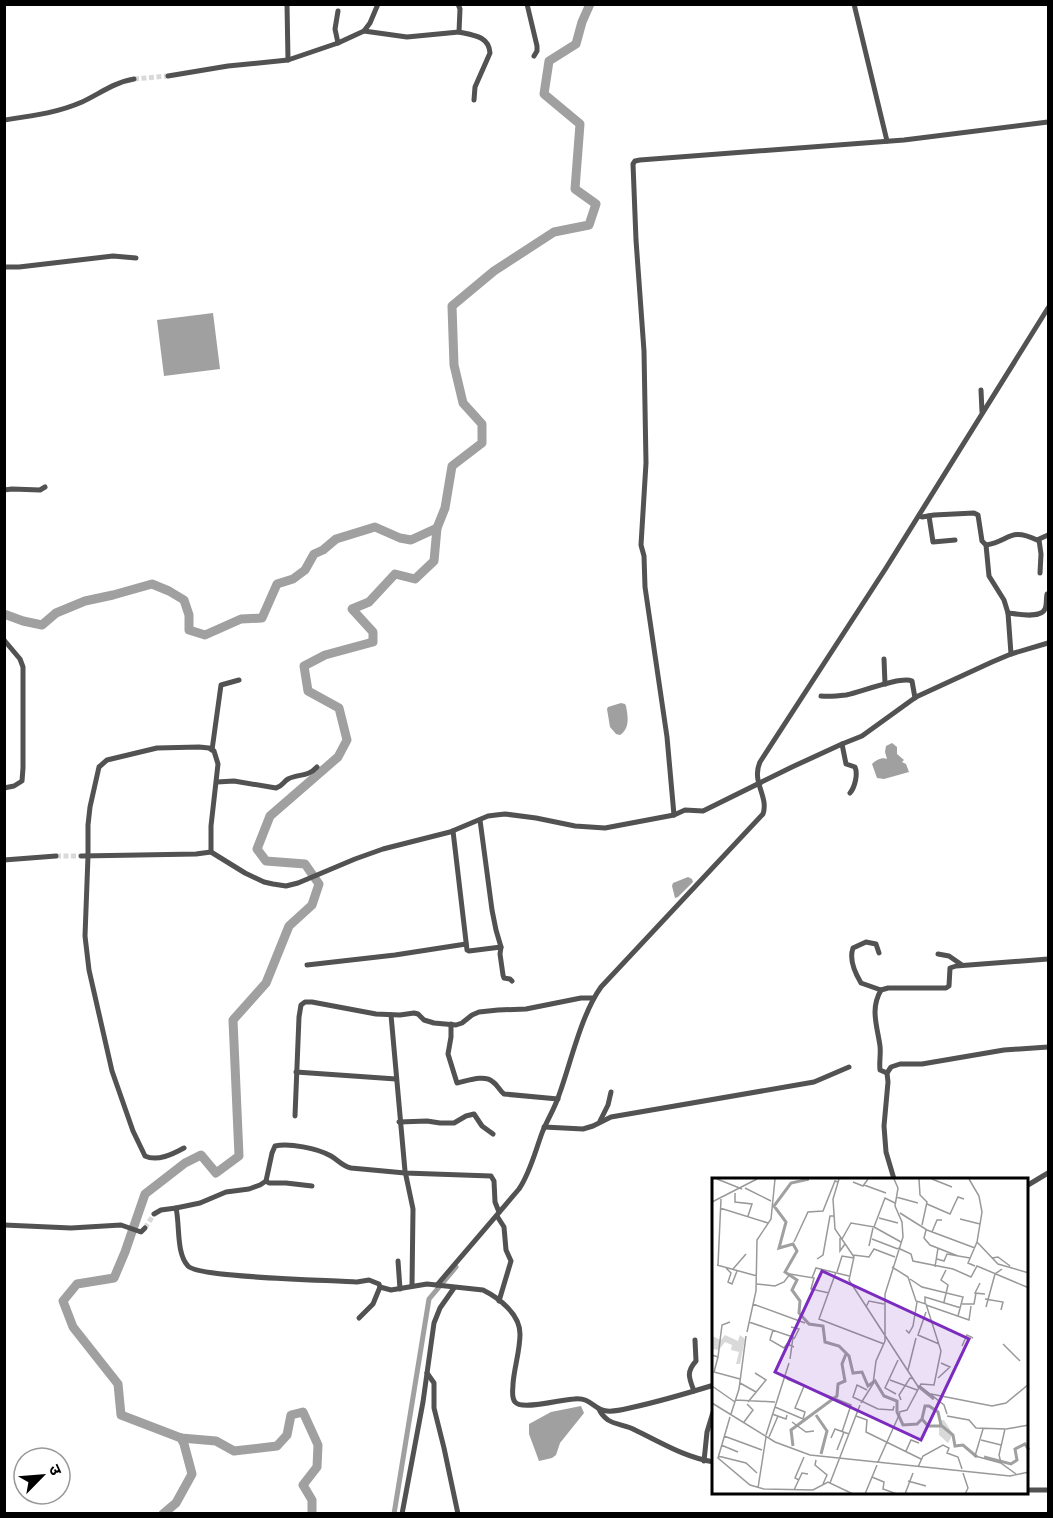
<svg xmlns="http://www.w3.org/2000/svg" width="1053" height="1518" font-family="Figtree,'Noto Sans Devanagari',sans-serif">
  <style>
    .water { fill: #a0a0a0 }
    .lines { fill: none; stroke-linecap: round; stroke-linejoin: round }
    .canal { stroke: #a0a0a0; stroke-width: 5 }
    .river { stroke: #a0a0a0; stroke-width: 9 }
    .street-tunnel { stroke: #d9d9d9; stroke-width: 5; stroke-dasharray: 5 2.5; stroke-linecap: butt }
    .street { stroke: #525252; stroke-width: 5 }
    .inset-river { fill: none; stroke: #a0a0a0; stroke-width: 3 }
    .inset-road { fill: none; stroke: #999; stroke-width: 1.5 }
    .view { fill: #7b2cbf; fill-opacity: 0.15; stroke: #7b2cbf; stroke-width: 3 }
    .inset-edge { fill: none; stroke: #000; stroke-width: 3 }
  </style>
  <rect width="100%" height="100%" fill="#fff"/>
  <!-- water -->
  <g class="water">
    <polygon points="213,313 220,369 164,376 157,320"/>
    <path d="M 621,703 L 625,704 L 626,706 C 628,717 630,728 620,735 L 616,734 L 610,727 L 607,709 L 608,707 Z"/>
    <path d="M 892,743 L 897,747 L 897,754 L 904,760 L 902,762 L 906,764 L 909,772 L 884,779 L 877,778 L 872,764 C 876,760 882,757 887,759 L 885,752 L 886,746 Z"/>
    <polygon points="688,877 692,879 693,882 678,897 675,898 672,886 673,883"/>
    <polygon points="581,1406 584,1413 560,1443 556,1455 552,1458 539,1461 529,1434 529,1424 551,1412"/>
  </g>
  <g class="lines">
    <!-- canal -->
    <polyline class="canal" points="394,1514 429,1299 456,1267"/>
    <!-- river -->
    <g class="river">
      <polyline points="4,614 23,621 42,625 56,613 85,601 113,595 152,584 169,591 184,600 189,615 189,630 205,635 241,619 262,618 277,584 293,579 305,570 314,554 323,550 336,539 375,527 400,538 411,540 437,528"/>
      <polyline points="181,1438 216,1441 234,1451 277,1446 287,1435 291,1415 303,1412 318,1445 317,1467 303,1485 312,1500 312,1514"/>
      <polyline points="163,1514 176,1503 192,1474 184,1444 181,1438 121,1415 118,1384 73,1327 63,1301 77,1284 114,1278 125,1252 145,1194 185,1163 201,1155 216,1173 239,1156 233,1020 266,983 289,926 312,905 319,884 305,864 266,861 257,849 270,816 338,757 347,740 339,708 308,691 304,666 325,655 373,642 373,632 352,609 369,602 395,574 415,579 434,561 437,528 445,508 452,466 482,443 482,424 463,403 454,365 452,306 494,271 554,232 589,225 596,204 575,189 580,124 544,94 549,61 576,44 582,22 590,4"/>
    </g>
    <!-- street-tunnel -->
    <g class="street-tunnel">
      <polyline points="134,79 168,76"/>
      <polyline points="56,856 81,856"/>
      <polyline points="145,1228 154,1214"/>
    </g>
    <!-- street -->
    <g class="street">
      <polyline points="287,4 288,60"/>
      <polyline points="527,4 537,46 537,51 534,56"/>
      <polyline points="854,4 887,141"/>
      <polyline points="364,31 407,37 459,32 460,9 458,4"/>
      <path d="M 459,32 C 473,35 489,36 490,53 L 475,87 L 474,100"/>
      <polyline points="338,43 335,29 338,11"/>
      <polyline points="168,76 228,66 288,60 338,43 364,31 370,23 378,4"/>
      <path d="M 4,120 C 31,116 57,113 82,102 C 99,94 115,82 134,79"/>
      <polyline points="4,267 19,267 113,256 136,258"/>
      <polyline points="981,390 982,412"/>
      <polyline points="4,490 12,489 40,490 45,487"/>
      <polyline points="919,516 922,517 934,515 974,513 978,515 982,541 986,545 989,576 1004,600 1008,613 1011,654"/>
      <polyline points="929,516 933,542 955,540"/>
      <polyline points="1039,540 1041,554 1040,573"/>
      <path d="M 986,545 C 1010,541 1009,527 1037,540 L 1048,535"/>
      <path d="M 1008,613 C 1017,614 1041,619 1045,609 C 1047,605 1046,598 1047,594"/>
      <polyline points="4,640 20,659 23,667 23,768 22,781 14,786 4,788"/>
      <polyline points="884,659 885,684"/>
      <path d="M 821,696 C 830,697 838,696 846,695 C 861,692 901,676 912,681 L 915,698"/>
      <path d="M 842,744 L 846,764 L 855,767 C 858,774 855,787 850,793"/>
      <polyline points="212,750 221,685 239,680"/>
      <path d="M 217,782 L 234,781 L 276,788 C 283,786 283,782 288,779 C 299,773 307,778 317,767"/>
      <polyline points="674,815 667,737 645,587 644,556 641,545 646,463 644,351 636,240 633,164 635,161 640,160 904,140 1048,122"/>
      <polyline points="480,820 492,910 496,930 501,947 500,954 503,975 504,978 510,979 512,981"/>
      <polyline points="453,831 467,950 469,951 501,947"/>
      <polyline points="81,856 196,854 211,852 245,873 264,882 273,884 286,886 298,883 355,859 383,849 450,832 488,816 496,815 505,814 536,818 575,826 605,828 674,815 685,810 703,811 792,767 842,744 862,736 916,697 992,662 1011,654 1048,643"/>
      <polyline points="4,860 56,856"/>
      <path d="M 879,953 L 876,944 L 866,942 L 853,948 C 849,959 855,973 861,983 L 881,990 L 888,988 L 946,988 L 949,986 L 950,968 L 956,966 L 1048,959"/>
      <polyline points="938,954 949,956 962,965"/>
      <polyline points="307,965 395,955 466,944"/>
      <path d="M 881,990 C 870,1009 877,1025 880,1046 C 881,1054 879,1062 880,1070 L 887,1073"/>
      <polyline points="391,1015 405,1171 413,1209 412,1286"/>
      <path d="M 451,1024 L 451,1037 L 448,1054 L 457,1083 C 467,1081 485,1074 493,1082 C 498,1085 499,1090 504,1094 L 558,1099"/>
      <polyline points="296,1072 396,1079"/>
      <polyline points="295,1116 299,1017 301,1005 305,1002 312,1002 376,1014 400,1015 414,1013 418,1014 424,1020 434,1023 456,1025 462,1023 472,1015 479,1012 498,1010 526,1009 581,998 593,998"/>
      <polyline points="600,1121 608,1105 611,1092"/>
      <polyline points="399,1122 427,1121 440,1123 454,1123 466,1116 474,1114 482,1126 493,1134"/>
      <polyline points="544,1127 583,1129 593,1126 611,1117 814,1082 849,1067"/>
      <path d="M 184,1148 C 173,1154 157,1162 145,1156 L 133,1131 L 112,1071 L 89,970 L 85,936 L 88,856 L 88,825 L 90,807 L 99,767 L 107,760 L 157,748 L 199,747 L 209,748 L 214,751 L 218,764 L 211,826 L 211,852"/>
      <polyline points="894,1179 886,1152 884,1126 888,1082 887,1073 891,1067 900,1064 922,1064 1004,1050 1048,1047"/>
      <path d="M 266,1181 L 272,1153 L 275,1146 C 289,1143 317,1148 331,1156 C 338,1160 342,1166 351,1168 L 405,1173 L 491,1176 L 494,1181 L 495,1202 L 499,1212"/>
      <polyline points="1028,1185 1048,1173"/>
      <polyline points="176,1208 200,1203 226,1192 249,1189 260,1185 266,1181 269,1183 286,1183 312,1186"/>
      <path d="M 154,1214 L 161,1210 L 176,1208 C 180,1225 176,1253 188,1266 C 198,1278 333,1280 357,1282 L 369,1280 L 379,1284 L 380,1287 L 391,1290 L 427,1284 L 483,1290 C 499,1298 520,1314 520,1334 C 520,1351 514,1368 513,1384 C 513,1390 511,1397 515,1402 C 522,1411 562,1399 574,1399 C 592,1397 593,1410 607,1411 C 616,1412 625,1409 634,1407 C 661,1401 688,1393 714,1385"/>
      <polyline points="497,1216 504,1227 506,1250 511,1261 499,1301"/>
      <polyline points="4,1225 71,1228 121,1225 141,1232 145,1228"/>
      <polyline points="398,1261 400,1289"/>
      <path d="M 437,1285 L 519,1189 C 530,1173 535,1152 542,1133 C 547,1120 555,1108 559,1095 C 571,1062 581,1015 601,987 L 763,814 C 769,796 751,782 760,762 L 886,568 L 1048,308"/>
      <polyline points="359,1318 373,1304 380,1287"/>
      <polyline points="427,1373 434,1383 434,1408 444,1448 458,1514"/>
      <path d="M 694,1391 C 689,1378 686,1372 696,1361 L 695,1340"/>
      <path d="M 599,1409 C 601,1414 604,1417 608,1420 C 616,1425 626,1425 635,1430 C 660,1442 686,1458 714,1462"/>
      <polyline points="704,1461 707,1432 714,1409"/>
      <polyline points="1028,1490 1048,1490"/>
      <polyline points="402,1514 423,1402 434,1323 440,1308 454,1288"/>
    </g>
  </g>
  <!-- overview -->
  <g transform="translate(712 1178)">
    <rect width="316" height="316" fill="#fff"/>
    <path d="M 0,153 L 0,158 L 9,162 L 13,157 L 26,163 L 28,157 L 33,161 L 28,186 L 24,186 L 27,174 L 19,172 L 20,167 L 13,164 L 7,172 L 0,171 ZM 232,242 L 241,256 L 236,265 L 227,257 L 227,243 Z" fill="#d9d9d9"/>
    <path class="inset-river" d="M 97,1 L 79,5 L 62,28 L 74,44 L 67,70 L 81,66 L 85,73 L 73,94 L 85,102 L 80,112 L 88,123 L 87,135 L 97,146 L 111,148 L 113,164 L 127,168 L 137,178 L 141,195 L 150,194 L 156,208 L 163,203 L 172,218 L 185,223 L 185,234 L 191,247 L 205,246 L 210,241 L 216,248 L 230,248 L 241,257 L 243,268 L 251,267 L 265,279M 206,208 L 222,221M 104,237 L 115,253 L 109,276M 210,241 L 213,228 L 217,228 L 226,234 L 229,247M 81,268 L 79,252 L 125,218 L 126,206 L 133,203 L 130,186 L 134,176M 272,279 L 299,286 L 305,282 L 303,271 L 313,266 L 317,272"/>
    <path class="inset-road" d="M 5,1 L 30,11M 127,1 L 121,21 L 123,51 L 142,79 L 137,102 L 207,210M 207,1 L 208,17 L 215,24 L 210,47M 220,1 L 240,9M 257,1 L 267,18 L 270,34 L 265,64 L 256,85 L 263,88M 141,4 L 151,8 L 156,1M 152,7 L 174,15M 33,10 L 59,23M 23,15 L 23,24 L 40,26 L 36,38M 184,19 L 206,25M 0,24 L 45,1M 215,26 L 238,36 L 246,19 L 252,21M 8,30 L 56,45M 188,35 L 215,52 L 263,70M 167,40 L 186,45M 248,41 L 268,46M 162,49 L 189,64M 214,52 L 212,60 L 218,67 L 246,78M 220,54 L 225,42 L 230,42M 128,60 L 128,73 L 133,66M 130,61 L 139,45 L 162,49 L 173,20 L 183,25M 160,61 L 186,71M 82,64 L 96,34 L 111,33 L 123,3 L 126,4M 265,64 L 286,86 L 317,95M 157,68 L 161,50M 186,70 L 199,76 L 201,83 L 241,91 L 259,99 L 265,88 L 317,110M 141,77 L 157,79 L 162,71 L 183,79M 280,80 L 286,79 L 298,88M 105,81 L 111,77 L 118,38 L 122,38M 225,81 L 232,83 L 235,76 L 258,80M 5,87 L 45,98M 6,87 L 9,21M 180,89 L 196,99 L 204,123 L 214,126 L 229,173 L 222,207 L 209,206 L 195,232 L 187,234M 223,89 L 226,70M 14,90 L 19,95 L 16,104 L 20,106 L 25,93M 21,91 L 34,76M 124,94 L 107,141 L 172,166M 125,94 L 130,78 L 142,80M 100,100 L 104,90 L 137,98M 198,101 L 210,109 L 251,119 L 246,138M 268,105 L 263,115 L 273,116M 45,106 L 63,108 L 72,104 L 78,96 L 102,100 L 99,111 L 117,115M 273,121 L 291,124 L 289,132M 232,124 L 236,107 L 229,102 L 234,92M 41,126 L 93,145M 213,126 L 213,119 L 249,130M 250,126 L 262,126 L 264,115M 214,127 L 257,142 L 259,128M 154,129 L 157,123 L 172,126M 274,129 L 283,96 L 290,91M 214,134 L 206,157 L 227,166M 37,144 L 81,159 L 78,181M 79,149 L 87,151 L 82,161M 61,152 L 58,162 L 72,170 L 75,166 L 82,169M 194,152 L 197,155 L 201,148 L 205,124M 35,154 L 44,113 L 45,62 L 59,41 L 63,1M 291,166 L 308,183M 250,168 L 255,157 L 261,160M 0,177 L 6,179 L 10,147 L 18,144M 6,179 L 2,194 L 28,201M 196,192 L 204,160M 226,200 L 238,189 L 229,185M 75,201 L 139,227 L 130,254M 178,202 L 205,212M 28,205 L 44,214M 0,208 L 23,224M 208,208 L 232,227 L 235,236M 155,212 L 145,207 L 141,219 L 166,231 L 181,232 L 182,228M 214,215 L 280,228 L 294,225 L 317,206M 184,216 L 173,210 L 186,182M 24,222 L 63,224M 189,222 L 187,217 L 198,200 L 202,201M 36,224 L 54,202 L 43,195M 0,225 L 63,264 L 98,277 L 298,298 L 317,294M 149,225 L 161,206 L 164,183 L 173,163 L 173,116 L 191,59 L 190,44 L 183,28 L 186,10 L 182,1M 63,229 L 91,241 L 93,234 L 83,230 L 92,208M 19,236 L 27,211 L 34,158M 60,236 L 74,241 L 75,237M 144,238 L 155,242 L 154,254 L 209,281M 235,238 L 257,242 L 264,250 L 293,251 L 287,277 L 289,285 L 304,296M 18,239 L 6,280 L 38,307 L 52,311 L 101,312 L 116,304 L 141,316M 32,244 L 41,232 L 35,226M 80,244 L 94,254 L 102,253M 271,251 L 263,278 L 289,285M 294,251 L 317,247M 54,257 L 77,185M 12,258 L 50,272M 57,259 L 66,238M 119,260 L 123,251 L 137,256M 269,262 L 289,267M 9,267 L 26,274M 125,272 L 132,254M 194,273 L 199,262 L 207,265M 6,278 L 34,285 L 45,295M 104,282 L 103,287 L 115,297 L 111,306M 166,284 L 188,235M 206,289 L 211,278 L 231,267 L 237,270 L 235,275 L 246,279 L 250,291M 251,295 L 256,310 L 253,316M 160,299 L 172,304 L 171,311 L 185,316M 87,302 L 83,300 L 92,279M 196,303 L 214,308M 118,305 L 148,227M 46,310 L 54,259M 82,312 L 90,295 L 96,296M 153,316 L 165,287M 193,316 L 201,295"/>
    <path class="view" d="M 110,93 L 257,161 L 209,262 L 63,194 Z"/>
    <rect width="316" height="316" class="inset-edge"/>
  </g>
  <!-- border -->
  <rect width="1053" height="1518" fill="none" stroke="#000000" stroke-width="12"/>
  <!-- north arrow -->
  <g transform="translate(42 1476) rotate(65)"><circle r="28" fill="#ffffff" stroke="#999999" stroke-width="1.5"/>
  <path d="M0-4.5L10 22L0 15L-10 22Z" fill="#000000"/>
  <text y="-9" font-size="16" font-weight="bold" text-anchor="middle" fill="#000000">उ</text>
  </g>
</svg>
